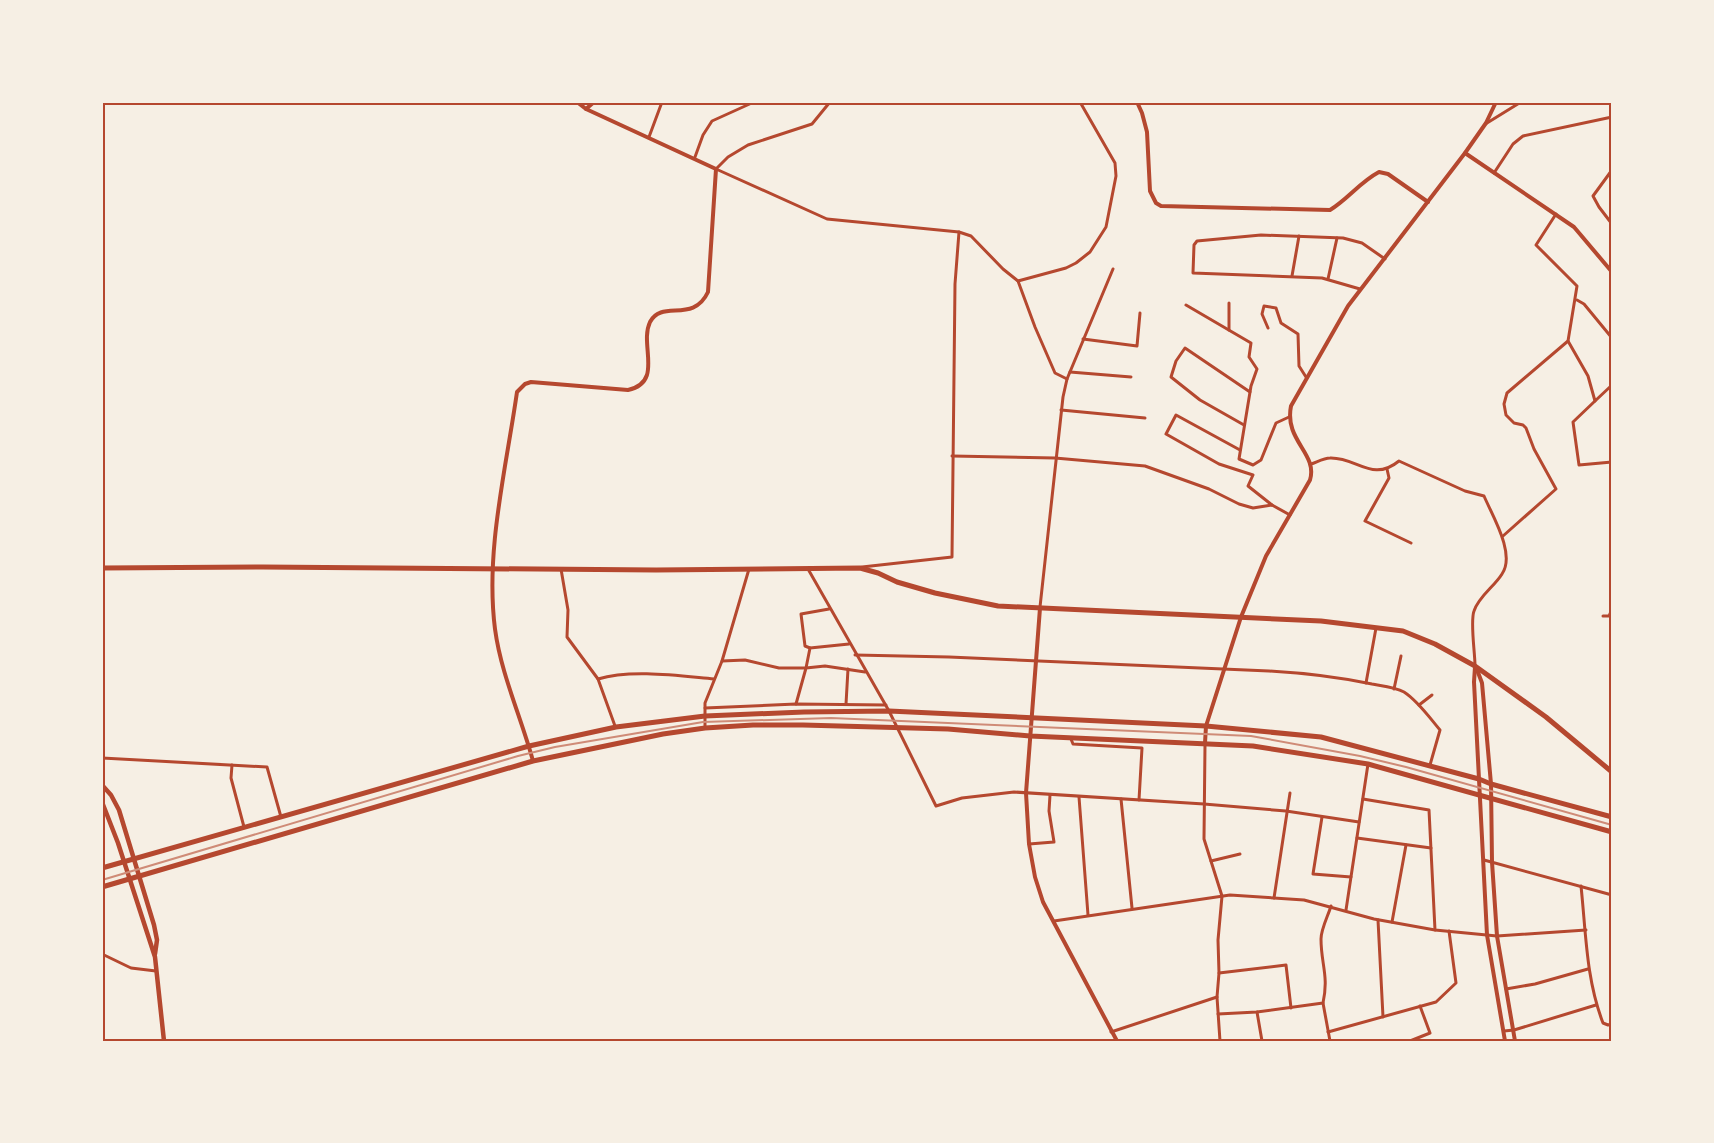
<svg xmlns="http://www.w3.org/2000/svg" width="1714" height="1143" font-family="Merriweather,serif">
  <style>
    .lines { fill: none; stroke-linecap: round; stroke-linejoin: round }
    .minor { stroke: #b5482f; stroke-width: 3 }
    .tertiary { stroke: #b5482f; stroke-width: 4 }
    .primary { stroke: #b5482f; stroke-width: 4.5 }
    .trunk { stroke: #b5482f; stroke-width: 5 }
    .rail { stroke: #cf8b77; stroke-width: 2 }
    .neatline { fill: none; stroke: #b5482f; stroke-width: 2 }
  </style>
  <rect width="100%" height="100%" fill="#f6efe4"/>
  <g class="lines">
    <!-- minor -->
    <g class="minor">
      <polyline points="830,102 812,124 748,145 728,157 716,169 827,219 959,232 971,236 1003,269 1018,281 1035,327 1055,373 1067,379"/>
      <polyline points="1487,123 1521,102"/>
      <polyline points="649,137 662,102"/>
      <polyline points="695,157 703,135 712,121 754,102"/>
      <polyline points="1612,170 1593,196 1599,207 1612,224"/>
      <polyline points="1494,173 1513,144 1523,136 1612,117"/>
      <polyline points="1292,276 1299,236"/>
      <polyline points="1328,279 1337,238"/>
      <polyline points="1018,281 1066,268 1076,263 1090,252 1106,227 1116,176 1115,163 1080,102"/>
      <polyline points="1360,289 1322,278 1193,273 1194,245 1197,241 1261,235 1343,238 1362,243 1385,259"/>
      <polyline points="1577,300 1584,304 1612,338"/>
      <polyline points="1186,305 1251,343 1249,357 1257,369 1251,386 1239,459 1253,465 1261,460 1276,423 1289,417"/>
      <polyline points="1268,328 1262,314 1264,306 1276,308 1281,323 1298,334 1299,366 1306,377"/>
      <polyline points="1229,330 1229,303"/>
      <polyline points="1083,339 1137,346 1140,313"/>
      <polyline points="1568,341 1588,376 1595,401 1612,385"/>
      <polyline points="1070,372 1131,377"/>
      <polyline points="1595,401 1573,422 1579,465 1612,462"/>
      <polyline points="1061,410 1145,418"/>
      <polyline points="1244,425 1200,400 1171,377 1176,361 1185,348 1250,392"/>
      <polyline points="1240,450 1176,415 1166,434 1219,464 1253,475 1248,486 1272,505"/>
      <polyline points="952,456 1055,458 1145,466 1209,489 1239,504 1253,508 1272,505 1290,515"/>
      <path d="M 1311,464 C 1317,462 1324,458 1330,458 C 1357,457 1372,483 1399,461 L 1465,491 L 1484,496 C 1492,515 1516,554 1502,574 C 1494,587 1479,596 1474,611 C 1470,622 1475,652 1475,666"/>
      <polyline points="1387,469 1389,478 1365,521 1411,543"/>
      <polyline points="1503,536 1556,489 1534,449 1526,428 1523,425 1514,423 1506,415 1504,404 1507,393 1568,341 1577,286 1536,245 1556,214"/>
      <polyline points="862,567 952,557 955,284 959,232"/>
      <polyline points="561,569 568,610 567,637 598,679 615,726"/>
      <polyline points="808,569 889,711 936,806 962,798 1014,792 1204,804 1286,811 1359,822"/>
      <polyline points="1040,607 1063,397 1067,379 1113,269"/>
      <polyline points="1603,616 1609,616 1612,609"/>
      <polyline points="810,648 805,646 801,614 829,609"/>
      <path d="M 855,655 L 949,657 L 1269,671 C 1304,673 1338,677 1372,684 C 1383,686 1395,687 1404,692 C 1418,701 1429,717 1440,730 L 1430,765"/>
      <polyline points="722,661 745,660 779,668 806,668 810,648 849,644"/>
      <path d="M 598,679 C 631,669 680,676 714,679"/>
      <polyline points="1366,683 1376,628"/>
      <polyline points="1394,689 1401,656"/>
      <polyline points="796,704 806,668 825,666 865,672"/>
      <polyline points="846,704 848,669"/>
      <polyline points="1419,705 1432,695"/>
      <polyline points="705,708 796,704 886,705"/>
      <polyline points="705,728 705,703 722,661 749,569"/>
      <polyline points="1071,739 1073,744 1142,748 1139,800"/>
      <polyline points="1205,745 1204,839 1222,896 1218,940 1219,973 1217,997 1220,1041"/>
      <polyline points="102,758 267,767 281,817"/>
      <polyline points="232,765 231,778 244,827"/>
      <polyline points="1079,797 1088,915"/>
      <polyline points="1121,799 1132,908"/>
      <polyline points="1363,799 1429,810 1435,930"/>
      <polyline points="1322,817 1313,874 1351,877"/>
      <polyline points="1357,838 1431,848"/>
      <polyline points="1029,844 1054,842 1049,811 1050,795"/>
      <polyline points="1484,860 1612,895"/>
      <polyline points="1211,861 1240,854"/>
      <path d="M 1581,886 C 1586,933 1586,979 1603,1023 L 1608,1025 L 1612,1024"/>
      <polyline points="1274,898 1290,793"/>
      <polyline points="1346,910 1368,764"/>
      <polyline points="1378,920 1383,1017"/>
      <polyline points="1054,921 1230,895 1304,900 1374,919 1435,930 1497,936 1586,930"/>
      <polyline points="1392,922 1406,845"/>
      <polyline points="102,954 131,968 156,971"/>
      <polyline points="1219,973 1286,965 1291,1008"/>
      <polyline points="1506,989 1535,984 1588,969"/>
      <polyline points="1323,1003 1330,1041"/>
      <polyline points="1257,1012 1262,1041"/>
      <path d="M 1218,1014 L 1257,1012 L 1323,1003 C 1329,976 1321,964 1321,939 C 1321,929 1328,916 1331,906"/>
      <polyline points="1504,1031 1514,1030 1596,1005"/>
      <polyline points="1111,1032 1217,997"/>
      <polyline points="1328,1032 1436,1002 1456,983 1449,931"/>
      <polyline points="1410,1041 1430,1033 1420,1006"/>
    </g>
    <!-- tertiary -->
    <g class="tertiary">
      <path d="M 1137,102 L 1142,113 L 1147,132 L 1150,191 L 1156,203 L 1161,206 L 1330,210 C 1348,199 1360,182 1379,172 L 1388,174 L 1428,202"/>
      <polyline points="586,109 594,102"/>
      <polyline points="1465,153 1574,227 1612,272"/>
      <polyline points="1040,608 1026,793 1029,844 1035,877 1043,902 1117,1041"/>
      <polyline points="1475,667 1474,682 1487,935 1505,1041"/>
      <polyline points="1476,667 1482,683 1491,784 1492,862 1497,936 1515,1041"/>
      <path d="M 1205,743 L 1206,726 L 1241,617 L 1266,556 L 1310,480 C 1318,453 1284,441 1291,406 L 1348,306 L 1465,153 L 1486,123 L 1496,102"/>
      <path d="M 533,761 C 521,717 501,674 495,629 C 485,552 506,469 517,392 L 525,384 L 531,382 L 628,390 C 664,382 639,345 650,322 C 662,299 693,324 708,292 L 716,169 L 586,109 L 577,102"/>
    </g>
    <!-- primary -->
    <g class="primary">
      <polyline points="102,785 111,795 119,810 154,925 157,940 155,954"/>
      <polyline points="102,802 118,843 155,957 164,1041"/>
    </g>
    <!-- trunk -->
    <g class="trunk">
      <polyline points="102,568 263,567 656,570 860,568 878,573 897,582 935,593 998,606 1321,621 1403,631 1435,644 1475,666 1546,717 1612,772"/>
      <polyline points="102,868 529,746 616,727 705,716 804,712 889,711 1206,726 1321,737 1479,779 1491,784 1612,817"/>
      <polyline points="102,887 533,761 663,734 705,728 753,725 803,725 948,729 1030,736 1253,746 1368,764 1612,832"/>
    </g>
    <!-- rail -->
    <polyline class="rail" points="102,880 518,756 555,747 703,722 831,718 1251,736 1360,756 1406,767 1612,825"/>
  </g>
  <!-- border -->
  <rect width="1714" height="1143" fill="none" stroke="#f6efe4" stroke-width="207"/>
  <rect x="104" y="104" width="1506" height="936" class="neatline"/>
</svg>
